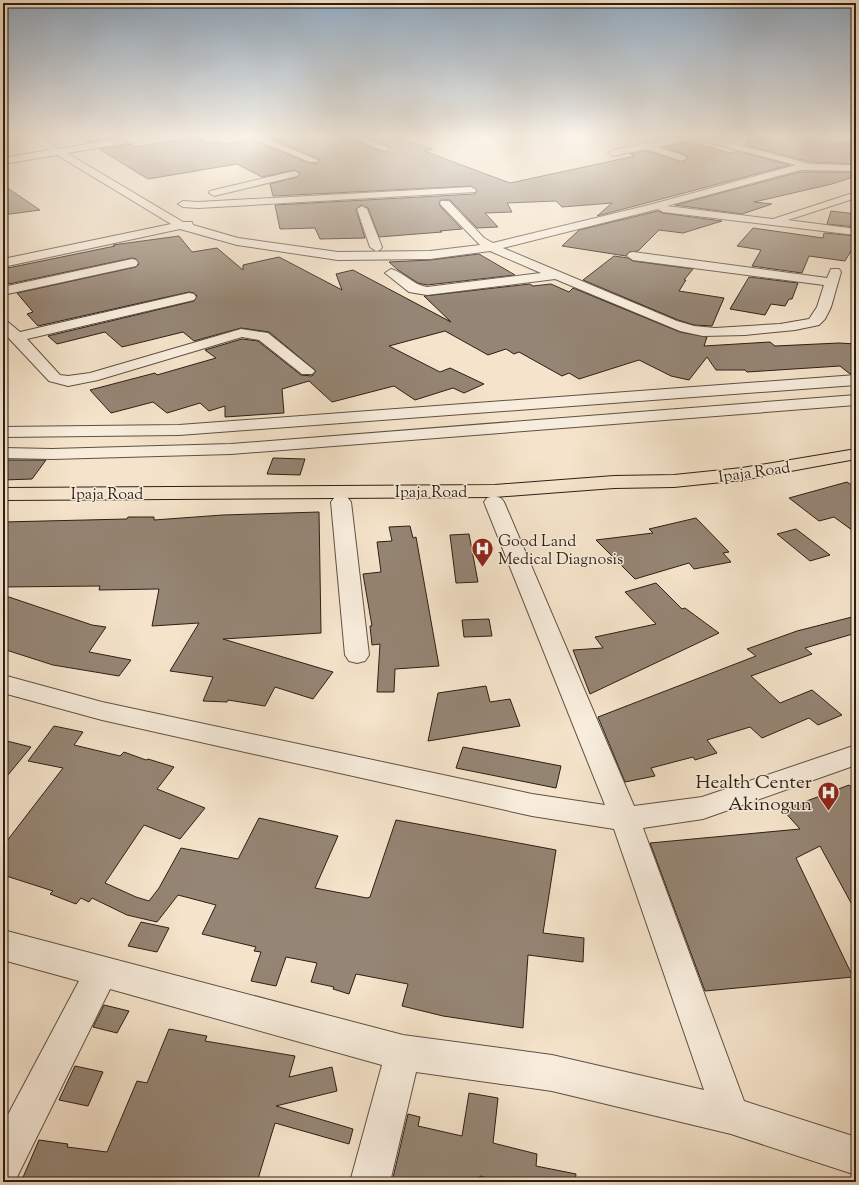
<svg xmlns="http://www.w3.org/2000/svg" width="859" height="1185" font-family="'Sorts Mill Goudy',serif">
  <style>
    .building { fill: #958574; stroke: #2d1e16 }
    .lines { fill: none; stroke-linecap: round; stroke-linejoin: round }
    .minor-casing { stroke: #5f5043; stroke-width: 2 }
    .major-casing { stroke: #2d1e16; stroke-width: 2 }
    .minor { fill: #f8eddd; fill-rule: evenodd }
    .major { fill: #f5e4cb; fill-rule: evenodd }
    .labels { text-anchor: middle; stroke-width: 3; stroke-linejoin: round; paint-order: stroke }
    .street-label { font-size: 16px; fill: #2d1e16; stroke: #f8eddd }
    .poi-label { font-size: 16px; fill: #2d1e16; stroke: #f8eddd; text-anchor: start }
    .near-poi-label { font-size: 19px; fill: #2d1e16; stroke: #f8eddd; text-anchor: end }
  </style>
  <rect width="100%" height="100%" fill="#f5e4cb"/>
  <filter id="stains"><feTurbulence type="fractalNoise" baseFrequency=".005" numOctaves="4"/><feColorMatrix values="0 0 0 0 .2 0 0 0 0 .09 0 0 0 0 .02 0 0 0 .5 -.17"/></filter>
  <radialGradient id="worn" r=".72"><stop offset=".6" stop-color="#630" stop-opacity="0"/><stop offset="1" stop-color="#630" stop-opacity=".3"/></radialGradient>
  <!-- building -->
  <g class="building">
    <polygon points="77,136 123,136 88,142"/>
    <polygon points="273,136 346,136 382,152 388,152 390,147 365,136 394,136 433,149 424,151 510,183 635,156 630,154 646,151 683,162 688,158 686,155 663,147 690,142 730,153 738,151 790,165 597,216 612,203 562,207 556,201 507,203 512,212 485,213 498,227 477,228 450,200 441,200 439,202 440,206 462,229 440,231 442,232 379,237 368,208 361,205 356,209 365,238 320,239 315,228 280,229 275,205 475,194 477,190 471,186 273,196 270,184 297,177 300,173 294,170 262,177 237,164 148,179 99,149 132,144 132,146 136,147 199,138 208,143 218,141 224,144 252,140 309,163 316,164 319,161 319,159 267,137"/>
    <polygon points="751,136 787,136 856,144 856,164 810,162 745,145"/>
    <polygon points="800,172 856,172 856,176 832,184 754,202 772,204 742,214 675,205"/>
    <polygon points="3,185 40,210 3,215"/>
    <polygon points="658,211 663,213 722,221 683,233 659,230 638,251 629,252 626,256 562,246 579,230"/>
    <polygon points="831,211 856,214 856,227 827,224"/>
    <polygon points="753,228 823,238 824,233 856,236 856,252 851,251 845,261 809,256 802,273 752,266 761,250 737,246"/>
    <polygon points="179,236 192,252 217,248 243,270 243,265 279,257 342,290 336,274 353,270 451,322 424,296 530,284 533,286 551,284 569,292 573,288 680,332 707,337 704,346 770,342 775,346 839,343 856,344 856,374 850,374 840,366 747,372 745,370 716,370 707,357 689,380 671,376 639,360 579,379 569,373 562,376 519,352 514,354 506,349 488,355 445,331 389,346 440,372 450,368 484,384 464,393 453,388 415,400 394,386 332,402 309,381 282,389 284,413 225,417 225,406 209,411 200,403 167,413 153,402 111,413 90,390 155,373 157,375 216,358 205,350 242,339 258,341 301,375 312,376 316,371 269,332 241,328 194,341 183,332 122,347 105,332 57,344 48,336 194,301 197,296 194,293 189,292 38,326 27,314 33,312 17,293 136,267 139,264 136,259 132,258 9,284 3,276 3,269 115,246 113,245"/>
    <polygon points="479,254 515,275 427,285 418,283 398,270 389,262 430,260"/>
    <polygon points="614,256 628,258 633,261 693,269 684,280 686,280 679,291 724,298 712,326 694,325 678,320 583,280"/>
    <polygon points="749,277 798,283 792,299 789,299 785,306 771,304 765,315 730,309"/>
    <polygon points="273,458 305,459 300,475 267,474"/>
    <polygon points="7,460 46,460 32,479 3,480 3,466"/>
    <polygon points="847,482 856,488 856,533 834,517 819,521 789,498"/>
    <polygon points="319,512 321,633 223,639 333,672 313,699 275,687 265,706 228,700 227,702 203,701 213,677 170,671 199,623 152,626 159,589 99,590 100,586 3,587 3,522 127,519 128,517 154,517 154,520 223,515"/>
    <polygon points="696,518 729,552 723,553 731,562 694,569 689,563 635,579 596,540 653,533 649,529"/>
    <polygon points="410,526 413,538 416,537 439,666 395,669 394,692 377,692 380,644 372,645 370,626 372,626 363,574 381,572 377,542 392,541 389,527"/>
    <polygon points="796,529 830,555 810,561 777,534"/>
    <polygon points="469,534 478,582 456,583 450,535"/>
    <polygon points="656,583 682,609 685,608 719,633 590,694 573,650 603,648 595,637 656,624 625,592"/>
    <polygon points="3,595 92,625 106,627 89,652 131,660 119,676 53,665 3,649"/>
    <polygon points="856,616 856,633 805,648 812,654 751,676 780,703 812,690 842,715 818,725 809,718 762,738 750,727 707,740 717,753 695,760 693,757 651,768 655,776 625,782 598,717 756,656 747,649 797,631"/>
    <polygon points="489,619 492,636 464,637 462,620"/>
    <polygon points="486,686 490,702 510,699 520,726 428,741 438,693"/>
    <polygon points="54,726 83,732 74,745 120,756 124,752 146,760 148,759 174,767 157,789 205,808 180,839 144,825 105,883 136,897 149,901 159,888 181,848 238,859 259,818 338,836 315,888 367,898 370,897 396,820 556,850 543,933 584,938 583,962 528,955 523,1028 443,1016 402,1006 408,984 356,974 349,994 333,989 334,987 311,982 317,963 286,957 276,986 251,981 261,952 254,951 256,947 202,934 216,905 178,895 157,922 127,915 92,898 89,902 81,898 76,904 50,894 53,891 3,875 3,846 63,768 28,761"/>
    <polygon points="3,740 31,747 3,781"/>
    <polygon points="463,747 561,766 556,788 456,768"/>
    <polygon points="849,785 856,791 856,912 820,846 796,858 853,977 705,991 650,843 800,829 783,810"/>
    <polygon points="141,922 169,928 157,952 128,946"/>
    <polygon points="104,1005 129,1011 117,1033 93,1027"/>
    <polygon points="169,1029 207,1036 205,1041 295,1056 289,1077 332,1067 337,1091 276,1106 353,1129 349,1144 275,1123 257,1182 21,1182 39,1140 68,1144 67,1147 107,1152 137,1081 147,1083"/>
    <polygon points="75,1066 103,1072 88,1106 59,1100"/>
    <polygon points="469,1093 498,1098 493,1143 537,1154 536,1166 576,1174 575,1182 503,1182 480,1176 479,1182 392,1182 408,1114 420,1117 418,1126 462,1136"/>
  </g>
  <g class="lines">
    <defs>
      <g id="minor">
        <path d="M 27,136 L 38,136 L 59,149 L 133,136 L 184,136 L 180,139 L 136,146 L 133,145 L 133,142 L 67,153 L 183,222 L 192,222 L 193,225 L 238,238 L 338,252 L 430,251 L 480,245 L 441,205 L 440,203 L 441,201 L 449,201 L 484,238 L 493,243 L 649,205 L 796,165 L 696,139 L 657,147 L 685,156 L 687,158 L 682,161 L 646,149 L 613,156 L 608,153 L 613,150 L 684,136 L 705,136 L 810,164 L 856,165 L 856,171 L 800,170 L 667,206 L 773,219 L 856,192 L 856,198 L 788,220 L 856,229 L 856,235 L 663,212 L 658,209 L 503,248 L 677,321 L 694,326 L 715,328 L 780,324 L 809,319 L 817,307 L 824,285 L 633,260 L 627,256 L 629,253 L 633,252 L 827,278 L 831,269 L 839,269 L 841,272 L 831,307 L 825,319 L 819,325 L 795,330 L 745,335 L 703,336 L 680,331 L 555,279 L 427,295 L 409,292 L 385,273 L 391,269 C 405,273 413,285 427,287 L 541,273 L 490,251 L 430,259 L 338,260 L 237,245 L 180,229 L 3,267 L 3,259 L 171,224 L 57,155 L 3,164 L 3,158 L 49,150 Z"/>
        <polygon points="247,136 260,136 318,160 316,162 310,162"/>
        <polygon points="347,136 360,136 389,148 388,150 382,150"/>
        <polygon points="810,136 856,137 856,143 814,139"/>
        <polygon points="294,171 297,172 299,174 297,176 214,196 209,193 210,191"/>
        <polygon points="471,187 476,190 475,192 198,208 183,207 178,204 183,201 198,202"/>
        <polygon points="362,206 367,209 382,247 380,250 376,251 370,247 357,209"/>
        <polygon points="132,259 136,260 138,263 136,266 3,295 3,287"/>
        <polygon points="189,293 194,294 196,297 194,300 27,339 60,375 68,376 90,373 241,329 268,333 315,371 312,374 302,374 259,340 242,337 98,380 68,386 49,381 3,332 3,321 8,322 20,332"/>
        <polygon points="856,375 856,385 179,435 3,437 3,427 179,425"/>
        <polygon points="856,395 856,405 231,454 52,459 3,458 3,448 52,449 231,444"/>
        <polygon points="341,496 348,498 351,502 369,655 365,661 357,663 349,661 345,655 331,502 334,498"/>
        <polygon points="494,496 501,498 504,502 634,806 702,797 856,745 856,765 703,819 643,828 744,1101 856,1137 856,1175 731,1134 552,1091 416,1072 390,1182 350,1182 382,1065 110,989 17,1177 3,1182 3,1124 79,981 3,960 3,930 403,1035 552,1055 704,1090 614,829 532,816 102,720 3,693 3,675 102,702 532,794 605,805 484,502 487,498"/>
      </g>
      <polygon id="major" points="856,449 856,459 742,480 674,487 614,488 495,497 3,500 3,488 495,485 614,476 674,475 742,468"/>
    </defs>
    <!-- minor casing -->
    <use href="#minor" class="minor-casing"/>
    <!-- major casing -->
    <use href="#major" class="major-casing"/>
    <!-- minor -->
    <use href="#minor" class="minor"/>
    <!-- major -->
    <use href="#major" class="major"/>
  </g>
  <!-- sky -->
  <linearGradient id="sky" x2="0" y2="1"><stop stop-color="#92acc4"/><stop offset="0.45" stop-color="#faf3e8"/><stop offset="1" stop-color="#faf3e8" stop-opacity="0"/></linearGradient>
  <rect width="859" height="302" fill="url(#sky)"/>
  <!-- icons -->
  <defs>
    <symbol id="hospital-pin" viewBox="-11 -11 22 30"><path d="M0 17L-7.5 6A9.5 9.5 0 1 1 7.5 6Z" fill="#8f2418" stroke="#f8eddd"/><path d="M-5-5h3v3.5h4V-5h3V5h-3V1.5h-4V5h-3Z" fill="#fff"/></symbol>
  </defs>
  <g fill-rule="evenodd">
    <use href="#hospital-pin" x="470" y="536" width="25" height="34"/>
    <use href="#hospital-pin" x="816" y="780" width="25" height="34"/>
  </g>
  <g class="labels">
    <!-- street labels -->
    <g class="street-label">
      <text transform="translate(754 471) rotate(-8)" y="6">Ipaja Road</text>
      <text x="431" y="497">Ipaja Road</text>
      <text x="107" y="499">Ipaja Road</text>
    </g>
    <!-- poi labels -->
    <g class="poi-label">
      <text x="498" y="546">Good Land<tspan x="498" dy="18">Medical Diagnosis</tspan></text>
    </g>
    <!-- near-poi labels -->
    <g class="near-poi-label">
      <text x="812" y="788">Health Center<tspan x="812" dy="22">Akinogun</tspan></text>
    </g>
  </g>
  <!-- margin -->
  <rect width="859" height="1185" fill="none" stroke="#f5e4cb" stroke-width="16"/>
  <rect x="4" y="4" width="851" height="1177" fill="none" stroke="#2d1e16" stroke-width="2"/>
  <rect x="8" y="8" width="843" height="1169" fill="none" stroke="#2d1e16"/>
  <rect width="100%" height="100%" filter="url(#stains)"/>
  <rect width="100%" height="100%" fill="url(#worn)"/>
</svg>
